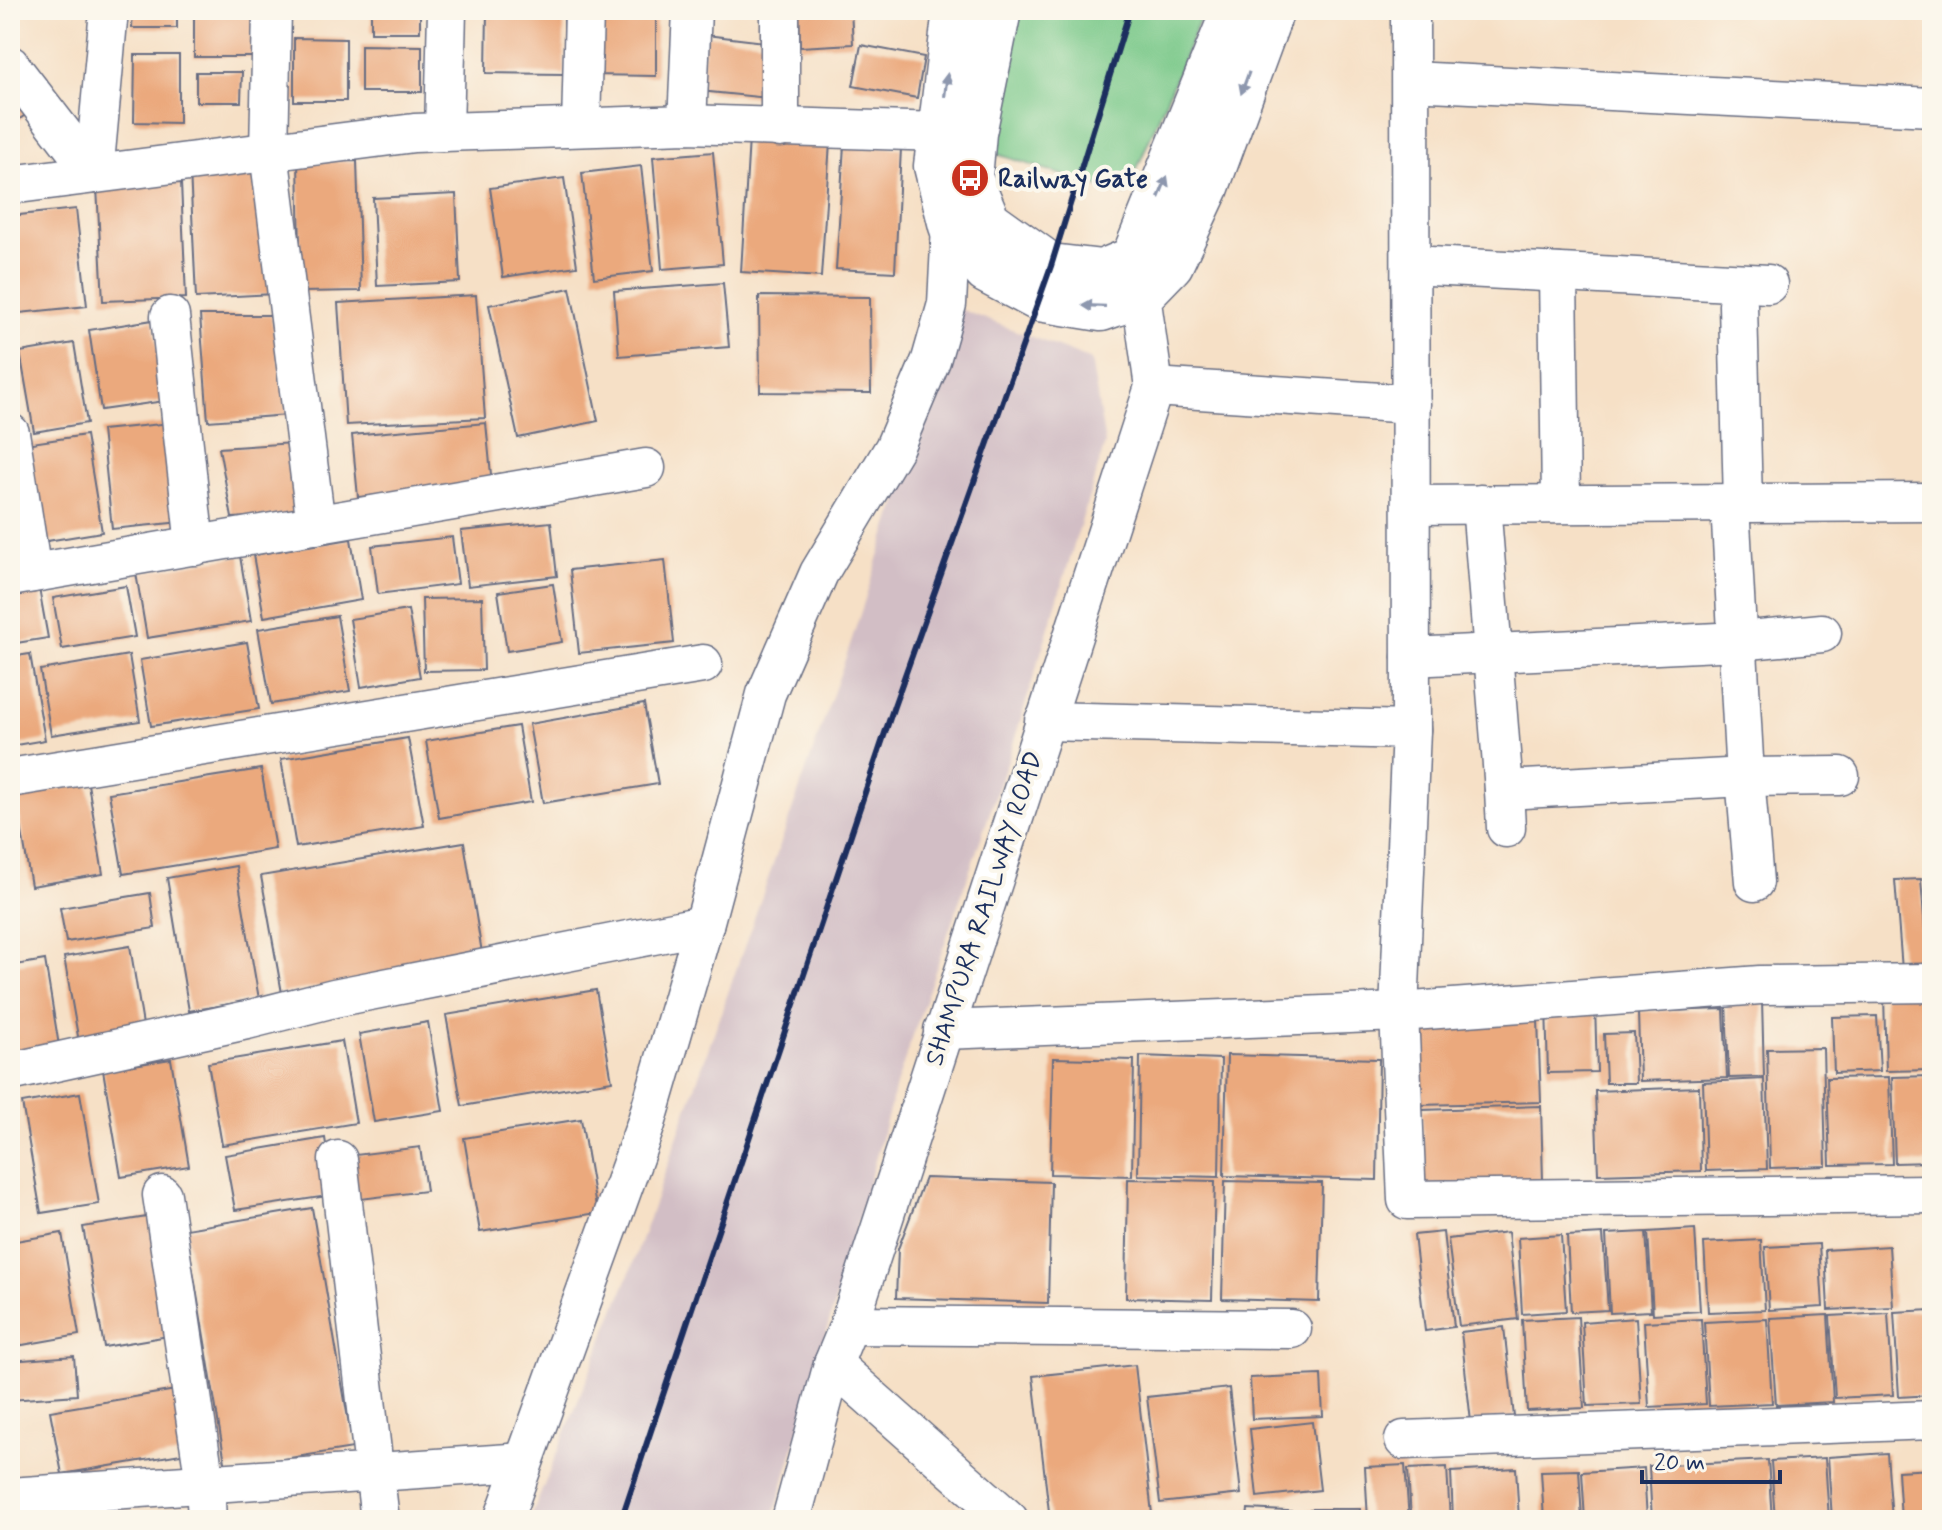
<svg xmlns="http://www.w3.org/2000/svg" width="1942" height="1530" font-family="Mynerve,sans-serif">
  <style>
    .industrial { fill: #d2bec5 }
    .green { fill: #78c888; stroke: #4a7c73; stroke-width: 2 }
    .building { fill: #eba97d }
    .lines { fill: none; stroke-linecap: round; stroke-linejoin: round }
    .street-casing { stroke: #686d82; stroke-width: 41 }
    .secondary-casing { stroke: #686d82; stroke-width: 47 }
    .street { stroke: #fff; stroke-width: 38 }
    .secondary { stroke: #fff; stroke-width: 44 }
    .rail { stroke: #1b2f5e; stroke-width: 6 }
    .oneway { fill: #8d97ae }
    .labels { text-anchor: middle; stroke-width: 8; stroke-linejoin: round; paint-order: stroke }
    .poi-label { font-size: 26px; font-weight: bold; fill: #1b2f5e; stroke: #fbf7ec; text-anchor: start }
    .street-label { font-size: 26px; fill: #1b2f5e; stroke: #fbf7ec }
  </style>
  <rect width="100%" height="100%" fill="#fbf7ec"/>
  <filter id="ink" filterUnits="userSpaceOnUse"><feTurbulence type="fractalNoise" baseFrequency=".0125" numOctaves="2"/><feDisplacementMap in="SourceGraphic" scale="16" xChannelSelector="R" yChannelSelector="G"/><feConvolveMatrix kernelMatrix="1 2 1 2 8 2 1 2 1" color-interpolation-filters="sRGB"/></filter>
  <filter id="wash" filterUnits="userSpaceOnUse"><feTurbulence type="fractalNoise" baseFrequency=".006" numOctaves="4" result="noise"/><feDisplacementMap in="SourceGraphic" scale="32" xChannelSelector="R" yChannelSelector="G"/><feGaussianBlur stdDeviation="1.8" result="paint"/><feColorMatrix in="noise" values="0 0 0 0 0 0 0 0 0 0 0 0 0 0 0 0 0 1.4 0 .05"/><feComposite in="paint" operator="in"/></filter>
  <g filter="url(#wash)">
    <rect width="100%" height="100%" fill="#f6e0c6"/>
    <!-- industrial -->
    <polygon class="industrial" points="960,309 1091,360 1105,444 1011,751 898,1079 773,1520 530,1520 630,1272 847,654"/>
    <!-- green -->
    <polygon class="green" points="1020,10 1204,10 1126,195 987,151"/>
    <g id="blocks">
      <!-- building -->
      <g class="building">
        <polygon points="133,10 177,10 177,28 132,28"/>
        <rect x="194" y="10" width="61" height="47"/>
        <rect x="371" y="10" width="49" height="22"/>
        <polygon points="487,10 564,10 564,74 486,73"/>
        <polygon points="591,10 656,10 656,76 591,75"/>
        <polygon points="799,10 851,10 853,44 800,47"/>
        <polygon points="706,35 774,43 768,98 700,91"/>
        <polygon points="294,38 346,39 346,101 294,101"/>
        <polygon points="361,45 422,46 422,92 361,92"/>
        <polygon points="861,45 924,57 917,98 853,86"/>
        <polygon points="135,55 179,55 179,123 134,122"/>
        <polygon points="196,72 242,72 241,102 196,102"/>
        <polygon points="10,89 28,113 10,126"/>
        <polygon points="749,138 830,142 821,277 741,272"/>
        <polygon points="844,145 901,148 895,272 836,269"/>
        <polygon points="713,152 723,264 662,269 653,157"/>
        <polygon points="357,161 361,291 301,292 298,162"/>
        <polygon points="270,166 275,294 196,298 190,170"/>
        <polygon points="641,166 653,271 594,278 582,173"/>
        <polygon points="564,178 577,266 503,277 490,188"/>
        <polygon points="181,183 186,298 103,301 97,187"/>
        <polygon points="456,194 460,282 377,286 373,198"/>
        <polygon points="76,209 87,306 10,314 10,216"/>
        <polygon points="723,283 729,347 619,356 614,291"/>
        <polygon points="570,288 598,421 518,438 489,305"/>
        <polygon points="476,295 485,418 346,425 338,303"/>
        <polygon points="759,296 870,297 871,393 760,392"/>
        <polygon points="200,315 271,315 288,415 208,421"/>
        <polygon points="153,320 165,401 101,410 89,330"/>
        <polygon points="74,343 87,423 34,432 20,352"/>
        <polygon points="171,423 181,522 112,529 102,430"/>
        <polygon points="486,423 492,485 358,497 352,435"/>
        <polygon points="86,435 102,532 41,542 25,444"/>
        <polygon points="293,443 299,515 232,518 219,448"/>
        <polygon points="551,522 557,576 468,586 461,531"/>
        <polygon points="452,537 458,584 378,594 372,546"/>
        <polygon points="351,539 361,600 264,617 253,555"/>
        <polygon points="240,556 251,621 147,638 136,573"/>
        <polygon points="665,560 674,643 579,653 570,570"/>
        <polygon points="553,584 562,642 507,651 498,592"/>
        <polygon points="126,586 135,637 62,649 53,598"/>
        <polygon points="39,588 48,638 10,644 10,593"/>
        <polygon points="482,598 484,670 424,671 422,599"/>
        <polygon points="408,610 420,677 361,687 350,619"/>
        <polygon points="337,616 350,691 271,704 258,629"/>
        <polygon points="247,642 259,709 151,726 140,660"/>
        <polygon points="30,654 45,740 10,746 10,657"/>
        <polygon points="129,655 140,721 51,735 40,670"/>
        <polygon points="644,704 658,784 543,803 529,724"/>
        <polygon points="518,726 531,802 439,818 426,741"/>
        <polygon points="408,738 424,826 296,847 281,759"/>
        <polygon points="261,769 275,849 123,874 109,793"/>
        <polygon points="88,784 103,874 31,886 16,796"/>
        <polygon points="464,842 483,959 282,993 261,876"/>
        <polygon points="236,866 259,999 189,1011 167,878"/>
        <polygon points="1921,879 1928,968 1902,970 1895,880"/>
        <polygon points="150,893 155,928 66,942 60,908"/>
        <polygon points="130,946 144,1031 79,1042 64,957"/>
        <polygon points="45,960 60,1052 10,1060 10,966"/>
        <polygon points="596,990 612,1081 462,1106 446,1015"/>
        <polygon points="1929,994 1932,1070 1886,1071 1884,995"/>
        <polygon points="1762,1000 1764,1077 1729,1078 1726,1001"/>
        <polygon points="1595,1005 1597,1072 1548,1073 1546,1006"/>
        <polygon points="1724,1009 1727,1078 1640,1081 1638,1012"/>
        <polygon points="1877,1016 1880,1071 1834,1073 1832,1017"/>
        <polygon points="1538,1020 1541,1102 1418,1105 1415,1023"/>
        <polygon points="428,1022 443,1111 374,1122 359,1034"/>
        <polygon points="1634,1033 1636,1083 1606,1083 1604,1034"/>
        <polygon points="342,1041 356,1123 222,1145 208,1063"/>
        <polygon points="1823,1048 1826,1166 1770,1168 1767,1049"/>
        <polygon points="1227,1055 1379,1059 1377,1180 1224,1176"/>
        <polygon points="1140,1056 1221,1059 1219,1177 1138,1175"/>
        <polygon points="1053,1058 1134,1060 1132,1176 1050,1174"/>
        <polygon points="171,1059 189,1166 121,1177 103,1070"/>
        <polygon points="1932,1076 1932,1162 1895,1163 1892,1077"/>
        <polygon points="1889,1077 1892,1164 1830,1165 1827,1078"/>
        <polygon points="1764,1079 1767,1169 1706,1171 1703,1082"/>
        <polygon points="1699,1087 1701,1171 1598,1174 1595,1091"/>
        <polygon points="80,1093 99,1204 41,1213 22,1103"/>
        <polygon points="1541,1106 1543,1181 1424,1185 1422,1110"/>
        <polygon points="581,1119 597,1213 480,1232 464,1138"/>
        <polygon points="325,1138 334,1195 235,1210 225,1155"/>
        <polygon points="420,1147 426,1191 353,1200 347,1156"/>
        <polygon points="925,1178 1051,1182 1048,1303 896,1298 898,1249"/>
        <polygon points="1128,1179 1215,1181 1212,1300 1126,1298"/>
        <polygon points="1225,1181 1322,1183 1319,1302 1222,1299"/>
        <polygon points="10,1208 15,1228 10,1229"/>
        <polygon points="312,1208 353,1448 226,1468 186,1229"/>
        <polygon points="160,1215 180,1334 104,1347 83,1227"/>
        <polygon points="1695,1229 1700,1311 1653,1314 1648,1232"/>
        <polygon points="1443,1232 1454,1327 1425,1331 1414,1235"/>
        <polygon points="1508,1232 1518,1319 1459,1326 1448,1239"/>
        <polygon points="1646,1232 1651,1311 1610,1313 1606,1234"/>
        <polygon points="62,1233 79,1335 11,1347 10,1242"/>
        <polygon points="1603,1234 1608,1310 1571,1312 1567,1236"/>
        <polygon points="1561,1235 1566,1311 1522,1314 1518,1238"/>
        <polygon points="1761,1240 1765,1310 1708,1312 1704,1243"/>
        <polygon points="1819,1244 1823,1307 1769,1310 1765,1247"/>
        <polygon points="1889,1246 1893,1307 1828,1310 1825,1250"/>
        <polygon points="1932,1310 1932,1395 1899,1397 1894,1312"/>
        <polygon points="1888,1313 1893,1395 1835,1398 1830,1316"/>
        <polygon points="1828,1315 1833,1402 1776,1405 1770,1318"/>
        <polygon points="1578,1317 1584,1408 1527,1411 1522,1320"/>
        <polygon points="1636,1318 1641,1404 1587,1406 1582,1322"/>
        <polygon points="1701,1319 1706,1404 1649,1407 1644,1322"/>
        <polygon points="1767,1319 1772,1403 1709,1406 1704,1322"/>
        <polygon points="1504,1327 1514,1417 1471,1422 1461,1332"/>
        <polygon points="74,1356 77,1395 10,1400 10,1361"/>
        <polygon points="1135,1365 1152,1514 1102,1520 1050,1520 1033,1376"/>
        <polygon points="1321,1375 1323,1416 1252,1419 1250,1378"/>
        <polygon points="1229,1388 1241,1494 1160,1503 1147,1397"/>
        <polygon points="176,1390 187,1453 62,1474 50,1411"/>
        <polygon points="1312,1422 1320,1490 1257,1497 1250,1429"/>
        <polygon points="1887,1453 1892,1520 1832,1520 1828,1457"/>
        <polygon points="1825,1458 1829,1520 1775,1520 1771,1461"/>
        <polygon points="1768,1460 1772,1520 1652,1520 1649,1466"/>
        <polygon points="1405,1465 1409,1520 1368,1520 1365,1467"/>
        <polygon points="1447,1467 1450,1520 1411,1520 1408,1469"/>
        <polygon points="1516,1468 1519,1520 1453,1520 1451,1472"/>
        <polygon points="1644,1468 1647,1520 1585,1520 1582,1472"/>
        <polygon points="1932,1469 1932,1520 1901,1520 1898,1471"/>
        <polygon points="1579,1470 1582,1520 1544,1520 1541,1471"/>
        <polygon points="1248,1509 1307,1512 1307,1520 1247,1520"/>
        <rect x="1310" y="1509" width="50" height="11"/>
      </g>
    </g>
  </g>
  <g filter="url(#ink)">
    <use href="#blocks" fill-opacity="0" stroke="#686d82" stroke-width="2"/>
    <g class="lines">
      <defs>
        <g id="street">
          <polyline points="272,10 269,152 316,525"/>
          <polyline points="1410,10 1411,730 1399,1012 1407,1200 1932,1194"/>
          <polyline points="10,65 94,174"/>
          <polyline points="1411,81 1932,107"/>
          <polyline points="687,124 692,10"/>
          <polyline points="581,127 584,10"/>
          <polyline points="780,128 780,10"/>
          <polyline points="444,132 447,10"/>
          <polyline points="94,174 109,10"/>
          <polyline points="10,185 414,133 687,124 940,132"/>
          <polyline points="1411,265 1768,284"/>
          <polyline points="1558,273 1561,503"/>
          <polyline points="1738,305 1743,504"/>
          <polyline points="170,316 195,546"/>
          <polyline points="1154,387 1411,404"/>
          <polyline points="10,433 32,573"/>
          <polyline points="1481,504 1504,790 1745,777 1840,776"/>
          <polyline points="1730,504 1745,777 1754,882"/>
          <polyline points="1411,505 1932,502"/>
          <polyline points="10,577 646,468"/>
          <polyline points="1411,657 1739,641 1822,633"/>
          <polyline points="1044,721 1411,730"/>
          <polyline points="10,778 703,664"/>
          <polyline points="1504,790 1506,828"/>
          <polyline points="943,1030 1399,1012 1760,985 1932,983"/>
          <polyline points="10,1072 247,1020 334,998 704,925"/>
          <polyline points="338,1160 380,1520"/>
          <polyline points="162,1195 205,1483 207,1520"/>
          <polyline points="849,1325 1292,1329"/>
          <polyline points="833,1364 1009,1520"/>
          <polyline points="1404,1440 1932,1420"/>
          <polyline points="10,1497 522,1462"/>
          <polyline points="503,1520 646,1124 704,925 766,694 819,573 894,448 931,360 947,304 951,226"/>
          <polyline points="791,1520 833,1364 849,1325 1154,387 1141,295"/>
        </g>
        <g id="secondary">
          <polyline points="955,10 936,166 951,226 986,271 1039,299 1101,309 1141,295 1171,264 1207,187 1272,10"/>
          <polyline points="999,10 974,133 970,178 988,221 1051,266 1102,272 1133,259 1234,10"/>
        </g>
      </defs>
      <!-- street casing -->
      <use href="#street" class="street-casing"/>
      <!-- secondary casing -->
      <use href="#secondary" class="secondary-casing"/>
      <!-- street -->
      <use href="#street" class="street"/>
      <!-- secondary -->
      <use href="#secondary" class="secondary"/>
      <!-- rail -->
      <polyline class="rail" points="621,1520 894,706 1051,266 1130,10"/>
    </g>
    <!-- one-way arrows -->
    <defs><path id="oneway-solid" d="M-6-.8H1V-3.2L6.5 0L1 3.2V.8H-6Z" transform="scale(2)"/></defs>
    <g class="oneway">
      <use href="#oneway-solid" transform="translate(1245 83) rotate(110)"/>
      <use href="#oneway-solid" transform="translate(946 85) rotate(-83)"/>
      <use href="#oneway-solid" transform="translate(1163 187) rotate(-68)"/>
      <use href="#oneway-solid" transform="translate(1094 306) rotate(-178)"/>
    </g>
  </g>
  <!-- icons -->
  <defs>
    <symbol id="bus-disc" viewBox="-11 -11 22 22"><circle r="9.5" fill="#c8321e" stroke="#fbf7ec"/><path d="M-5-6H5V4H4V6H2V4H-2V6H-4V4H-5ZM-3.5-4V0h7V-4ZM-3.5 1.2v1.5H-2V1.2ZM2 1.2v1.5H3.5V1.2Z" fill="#fff"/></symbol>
  </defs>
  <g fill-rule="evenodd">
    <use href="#bus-disc" x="948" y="156" width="44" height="44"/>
  </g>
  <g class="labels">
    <!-- poi labels -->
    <g class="poi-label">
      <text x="998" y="187">Railway Gate</text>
    </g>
    <!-- street labels -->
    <g class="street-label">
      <text transform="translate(983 908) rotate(-72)" y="9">SHAMPURA RAILWAY ROAD</text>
    </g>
  </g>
  <!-- margin -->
  <rect width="1942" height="1530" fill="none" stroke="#fbf7ec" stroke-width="40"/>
  <!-- scale -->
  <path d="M1642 1470v12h138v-12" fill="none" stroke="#1b2f5e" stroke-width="4"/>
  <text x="1654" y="1470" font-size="24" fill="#1b2f5e" stroke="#fbf7ec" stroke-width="6" paint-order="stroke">20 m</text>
</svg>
